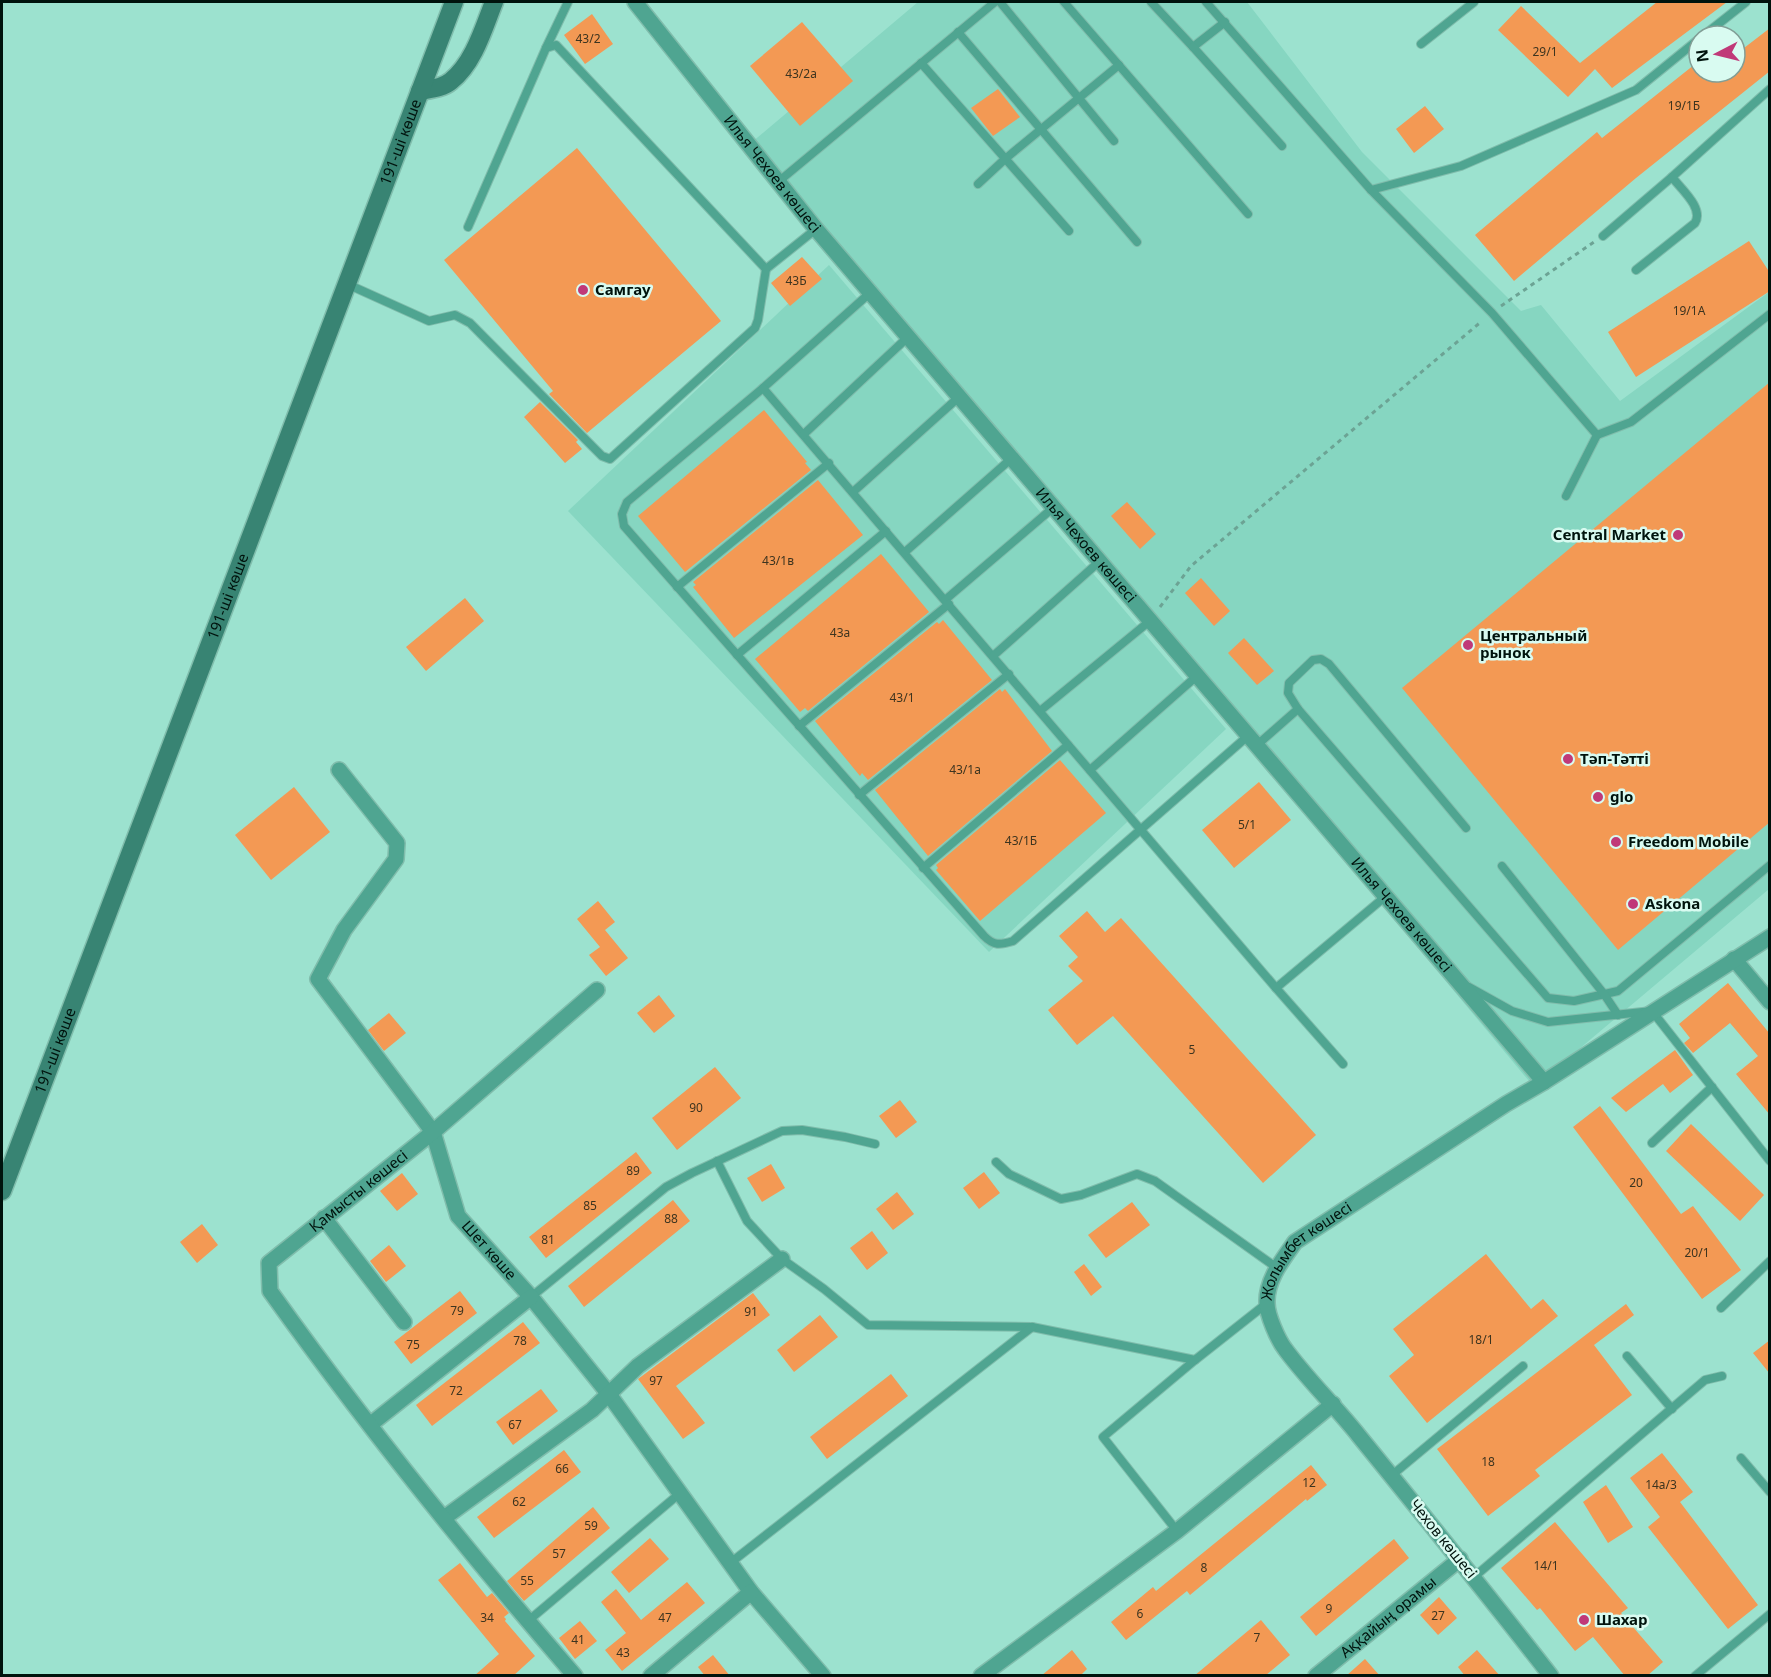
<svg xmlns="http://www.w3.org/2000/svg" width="1771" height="1677" font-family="'Noto Sans',sans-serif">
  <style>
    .built { fill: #86d6c1 }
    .building { fill: #f39954 }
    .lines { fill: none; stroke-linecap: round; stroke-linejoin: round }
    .service-casing { stroke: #80bdac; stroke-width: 10 }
    .minor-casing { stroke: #80bdac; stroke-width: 18 }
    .secondary-casing { stroke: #80bdac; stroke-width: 21 }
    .path { stroke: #6ca394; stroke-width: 3; stroke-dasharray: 4.5 4.5; stroke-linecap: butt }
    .service { stroke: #4fa591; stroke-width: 8 }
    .minor { stroke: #4fa591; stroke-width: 15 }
    .secondary { stroke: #388473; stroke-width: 18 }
    .poi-dot { fill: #c03978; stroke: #d9fbf1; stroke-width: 2 }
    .labels { text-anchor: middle; stroke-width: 5; stroke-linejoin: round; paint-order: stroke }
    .number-label { font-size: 12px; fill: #3d341f }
    .street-label { font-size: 15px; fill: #00130d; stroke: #d9fbf1 }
    .poi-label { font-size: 15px; font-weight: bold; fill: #00130d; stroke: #d9fbf1; text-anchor: start }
  </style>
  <rect width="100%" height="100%" fill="#9ce2cf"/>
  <!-- built -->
  <g class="built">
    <polygon points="918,2 1247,2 1362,152 1521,311 1541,305 1620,401 1769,292 1769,889 1534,1087 871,292 745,148"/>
    <polygon points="829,265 1226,729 989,952 568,511"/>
  </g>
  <!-- building -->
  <g class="building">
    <polygon points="1657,2 1727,2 1612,88 1595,69 1568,97 1498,30 1521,6 1580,63"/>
    <polygon points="592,14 613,44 585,64 564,35"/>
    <polygon points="802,22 853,81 800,126 750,66"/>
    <polygon points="1770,28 1770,71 1636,178 1514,281 1475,235 1597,132 1602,138 1699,61 1699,72 1735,72 1735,37 1744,48"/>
    <polygon points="998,89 1020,117 993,136 971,108"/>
    <polygon points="1425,106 1444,129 1414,153 1396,129"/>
    <polygon points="577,148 721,321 587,433 549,394 553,391 444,260"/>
    <polygon points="1749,241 1770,273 1770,291 1636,377 1608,332"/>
    <polygon points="802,257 822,279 790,306 771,283"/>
    <polygon points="1770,382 1770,822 1618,950 1402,688"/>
    <polygon points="540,402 578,440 576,442 582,449 565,463 524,417"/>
    <polygon points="764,410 807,462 805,463 811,470 685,572 638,516"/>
    <polygon points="818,480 863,535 734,638 693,587 696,585 693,582"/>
    <polygon points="1127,502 1156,534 1140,549 1111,516"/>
    <polygon points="881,554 929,612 808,711 805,708 800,712 755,659"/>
    <polygon points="1201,578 1230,611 1214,626 1185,593"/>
    <polygon points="465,598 484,621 426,671 406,647"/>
    <polygon points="943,620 992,680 868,780 862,773 860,776 815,721 937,622 939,624"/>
    <polygon points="1244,638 1274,671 1257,685 1228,653"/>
    <polygon points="1000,689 1002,692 1005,689 1052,751 928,856 875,790"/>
    <polygon points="1060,760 1106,813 980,921 936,870 938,868 936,865"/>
    <polygon points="1259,782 1291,820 1234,868 1202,830"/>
    <polygon points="294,787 330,832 271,880 235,835"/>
    <polygon points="598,901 615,922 605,930 628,958 606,976 589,955 600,947 577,919"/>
    <polygon points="1087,911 1105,932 1121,918 1316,1135 1263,1183 1113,1016 1077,1045 1048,1010 1083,981 1068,966 1078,957 1059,936"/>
    <polygon points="1728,983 1770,1034 1770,1115 1736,1074 1758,1056 1730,1023 1693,1053 1684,1043 1690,1038 1679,1024"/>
    <polygon points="659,995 675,1016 654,1033 637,1013"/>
    <polygon points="389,1013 406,1033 384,1051 368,1030"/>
    <polygon points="1675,1050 1693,1075 1670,1093 1663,1084 1626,1112 1611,1098"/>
    <polygon points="715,1067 741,1098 677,1150 652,1118"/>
    <polygon points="900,1100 917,1122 896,1138 879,1116"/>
    <polygon points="1600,1106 1681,1214 1693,1206 1741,1270 1702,1299 1573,1127"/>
    <polygon points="1691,1124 1764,1195 1740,1221 1666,1151"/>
    <polygon points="636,1152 652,1173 546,1258 529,1237"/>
    <polygon points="771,1164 785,1188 762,1202 747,1178"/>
    <polygon points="984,1172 1000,1193 979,1209 963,1188"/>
    <polygon points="402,1173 418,1194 397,1211 380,1191"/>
    <polygon points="897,1192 914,1214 893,1230 876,1209"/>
    <polygon points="673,1200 690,1221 584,1307 568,1286"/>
    <polygon points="1132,1202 1150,1225 1106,1258 1088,1235"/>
    <polygon points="202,1224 218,1245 197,1263 180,1242"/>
    <polygon points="872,1231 888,1253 867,1270 850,1248"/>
    <polygon points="389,1245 406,1266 386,1282 370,1261"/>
    <polygon points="1486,1254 1531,1309 1543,1299 1558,1316 1427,1423 1389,1376 1414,1355 1393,1329"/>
    <polygon points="1084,1264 1102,1287 1091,1296 1074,1272"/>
    <polygon points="460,1291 477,1313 411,1364 394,1342"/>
    <polygon points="753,1293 770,1315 676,1386 705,1423 683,1439 638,1379"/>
    <polygon points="1626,1304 1634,1315 1594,1345 1632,1395 1535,1470 1540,1476 1488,1516 1437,1449"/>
    <polygon points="820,1315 838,1337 794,1372 777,1350"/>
    <polygon points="523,1322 540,1343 432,1426 416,1405"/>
    <polygon points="1770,1340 1770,1374 1753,1353"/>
    <polygon points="891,1374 908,1396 827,1459 810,1437"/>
    <polygon points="541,1389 558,1411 513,1445 496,1422"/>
    <polygon points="564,1450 581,1472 494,1538 477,1517"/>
    <polygon points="1662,1453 1693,1492 1680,1502 1758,1605 1728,1629 1648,1527 1660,1517 1630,1478"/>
    <polygon points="1311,1465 1327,1485 1307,1501 1306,1499 1190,1595 1187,1591 1126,1640 1111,1622 1153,1587 1156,1591"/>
    <polygon points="1606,1485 1633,1527 1608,1543 1583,1502"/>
    <polygon points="593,1507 610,1528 524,1601 507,1581"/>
    <polygon points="1555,1522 1628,1608 1621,1613 1663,1662 1647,1676 1625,1676 1593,1637 1575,1651 1540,1608 1537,1610 1501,1568"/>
    <polygon points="650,1538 669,1559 629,1593 611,1572"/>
    <polygon points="1394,1539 1409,1558 1316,1636 1300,1617"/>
    <polygon points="460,1563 487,1597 492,1593 509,1613 504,1617 506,1619 505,1621 535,1656 513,1676 474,1676 499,1654 438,1580"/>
    <polygon points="687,1582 705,1603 622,1671 605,1650 626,1633 601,1602 616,1589 641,1620"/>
    <polygon points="1439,1597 1457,1618 1438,1635 1420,1615"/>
    <polygon points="1261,1620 1290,1655 1265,1676 1194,1676"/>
    <polygon points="580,1621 597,1641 575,1659 559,1638"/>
    <polygon points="1072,1650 1087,1669 1080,1676 1041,1676"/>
    <polygon points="1477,1650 1500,1676 1465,1676 1458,1667"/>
    <polygon points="713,1655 730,1676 705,1676 698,1667"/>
    <polygon points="1365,1659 1380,1676 1346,1676"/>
  </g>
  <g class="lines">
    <defs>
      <g id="service">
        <polyline points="1000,2 1114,141"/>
        <polyline points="1064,2 1248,214"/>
        <polyline points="1151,2 1193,47 1225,22"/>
        <polyline points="1206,2 1371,190 1461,166 1636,90 1699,39"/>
        <polyline points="958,32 1137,242"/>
        <polyline points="1703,36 1746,2"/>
        <polyline points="1421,44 1474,2"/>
        <polyline points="1193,47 1282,146"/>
        <polyline points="546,48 568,2"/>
        <polyline points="921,63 1069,231"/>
        <polyline points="778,182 995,2"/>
        <polyline points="978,184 1005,159 1119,65"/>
        <polyline points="1371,190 1492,313 1597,435 1631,422 1770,314"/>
        <polyline points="468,227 546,48 556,45 766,269 816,229"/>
        <polyline points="1603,236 1672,177"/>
        <path d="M 1636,270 L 1695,223 C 1704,208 1681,189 1672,177 L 1770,89"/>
        <polyline points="347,284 429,321 455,315 470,323 593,447 602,456 610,459 755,328 758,320 766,269"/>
        <path d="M 871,292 L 763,388 L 627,502 L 622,514 L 624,526 L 984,936 C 994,946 1000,945 1013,941 L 1249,735"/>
        <polyline points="763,388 1276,988 1343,1064"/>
        <polyline points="804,434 908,337"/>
        <polyline points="853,492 959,397"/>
        <polyline points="1566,496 1597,435"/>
        <polyline points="905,552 1012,458"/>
        <polyline points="677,587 829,463"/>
        <polyline points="945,600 1054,507"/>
        <polyline points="737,655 886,531"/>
        <polyline points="993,656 1100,561"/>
        <polyline points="1040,711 1151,620"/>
        <polyline points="799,726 949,604"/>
        <polyline points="1257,745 1298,709"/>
        <polyline points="1090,770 1198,675"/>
        <polyline points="859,795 1009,674"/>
        <polyline points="1466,828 1329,664 1321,659 1313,660 1289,683 1288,693 1298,709 1548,998 1574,1001 1618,991 1770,865"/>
        <polyline points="1502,866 1604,994 1618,1015"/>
        <polyline points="923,868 1068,745"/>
        <polyline points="1469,987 1512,1011 1548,1022 1652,1011 1770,1161"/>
        <polyline points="1276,988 1386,896"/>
        <polyline points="1652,1143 1712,1087"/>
        <polyline points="717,1161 747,1221 782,1259 824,1289 868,1325 1032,1327 1195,1360 1266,1304"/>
        <polyline points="996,1162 1009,1174 1061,1199 1081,1195 1137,1174 1155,1181 1277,1268"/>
        <polyline points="531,1297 666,1187 692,1173 782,1131 802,1130 845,1137 875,1144"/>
        <polyline points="1721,1308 1770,1261"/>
        <polyline points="1627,1356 1672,1409"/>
        <polyline points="1741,1458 1770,1492"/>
        <polyline points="1391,1476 1523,1366"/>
        <polyline points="1177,1531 1103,1437 1195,1360"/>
        <polyline points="729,1564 1032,1327"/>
        <polyline points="1474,1577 1705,1380 1722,1376"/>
        <polyline points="528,1621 679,1494"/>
        <polyline points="1695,1676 1770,1614"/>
      </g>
      <g id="minor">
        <path id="s1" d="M 635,2 L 816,229 L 1544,1082"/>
        <path id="s2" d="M 339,770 L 397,843 L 396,859 L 344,930 L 318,979 L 433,1132 L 458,1216 L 531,1297 L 608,1393 L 751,1592 L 823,1676"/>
        <polyline points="1734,959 1770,1002"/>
        <polyline points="324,1218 404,1322"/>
        <polyline points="371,1424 531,1297"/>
        <polyline points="444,1518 592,1410 638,1366 782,1259"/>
        <path id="s3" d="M 575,1676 C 468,1552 365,1424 270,1291 L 269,1263 L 433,1132 L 597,990"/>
        <polyline points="651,1676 751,1592"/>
        <polyline points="981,1676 1177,1531 1333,1404"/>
        <path id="s4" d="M 1316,1676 L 1460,1559"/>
        <path id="s5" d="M 1551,1676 C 1488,1595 1424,1516 1359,1436 C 1336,1407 1307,1379 1285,1349 C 1278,1340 1267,1315 1267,1303 C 1266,1280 1283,1259 1295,1242 L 1506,1104 L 1544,1082 L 1770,937"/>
      </g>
      <g id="secondary">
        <path d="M 420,91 C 431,89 443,88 451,81 C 474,63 484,27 494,2"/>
        <path id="s6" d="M 2,1191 L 454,2"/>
      </g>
    </defs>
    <!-- service casing -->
    <use href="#service" class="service-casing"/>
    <!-- minor casing -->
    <use href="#minor" class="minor-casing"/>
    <!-- secondary casing -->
    <use href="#secondary" class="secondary-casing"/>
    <!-- path -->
    <g class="path">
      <polyline points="1501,306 1594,242"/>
      <polyline points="1160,607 1191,566 1482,321"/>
    </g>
    <!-- service -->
    <use href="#service" class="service"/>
    <!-- minor -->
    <use href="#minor" class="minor"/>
    <!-- secondary -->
    <use href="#secondary" class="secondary"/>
  </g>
  <!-- markers -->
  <g class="poi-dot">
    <circle cx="583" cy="290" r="6"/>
    <circle cx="1678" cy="535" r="6"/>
    <circle cx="1468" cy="645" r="6"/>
    <circle cx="1568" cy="759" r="6"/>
    <circle cx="1598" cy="797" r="6"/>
    <circle cx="1616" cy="842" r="6"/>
    <circle cx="1633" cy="904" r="6"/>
    <circle cx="1584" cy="1620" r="6"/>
  </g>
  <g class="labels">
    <!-- number labels -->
    <g class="number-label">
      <text x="588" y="43">43/2</text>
      <text x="1545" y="56">29/1</text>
      <text x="801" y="78">43/2а</text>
      <text x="1684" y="110">19/1Б</text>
      <text x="796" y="285">43Б</text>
      <text x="1689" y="315">19/1А</text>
      <text x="778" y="565">43/1в</text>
      <text x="840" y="637">43а</text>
      <text x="902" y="702">43/1</text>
      <text x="965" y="774">43/1а</text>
      <text x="1247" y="829">5/1</text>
      <text x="1021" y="845">43/1Б</text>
      <text x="1192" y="1054">5</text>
      <text x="696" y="1112">90</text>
      <text x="633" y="1175">89</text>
      <text x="1636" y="1187">20</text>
      <text x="590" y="1210">85</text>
      <text x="671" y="1223">88</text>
      <text x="548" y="1244">81</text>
      <text x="1697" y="1257">20/1</text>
      <text x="457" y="1315">79</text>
      <text x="751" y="1316">91</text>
      <text x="1481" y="1344">18/1</text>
      <text x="520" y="1345">78</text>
      <text x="413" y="1349">75</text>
      <text x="656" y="1385">97</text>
      <text x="456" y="1395">72</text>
      <text x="515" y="1429">67</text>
      <text x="1488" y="1466">18</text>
      <text x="562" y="1473">66</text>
      <text x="1309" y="1487">12</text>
      <text x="1661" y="1489">14а/3</text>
      <text x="519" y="1506">62</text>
      <text x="591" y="1530">59</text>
      <text x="559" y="1558">57</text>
      <text x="1546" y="1570">14/1</text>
      <text x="1204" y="1572">8</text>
      <text x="527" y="1585">55</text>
      <text x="1329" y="1613">9</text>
      <text x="1140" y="1618">6</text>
      <text x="1438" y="1620">27</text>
      <text x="487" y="1622">34</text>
      <text x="665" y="1622">47</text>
      <text x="1257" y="1642">7</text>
      <text x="578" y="1644">41</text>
      <text x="623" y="1657">43</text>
    </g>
    <!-- street labels -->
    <g class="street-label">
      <text dy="5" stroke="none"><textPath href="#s6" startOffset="1122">191-ші көше</textPath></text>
      <text dy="5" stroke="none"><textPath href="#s1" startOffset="220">Илья Чехоев көшесі</textPath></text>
      <text dy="5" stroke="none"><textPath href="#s1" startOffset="706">Илья Чехоев көшесі</textPath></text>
      <text dy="5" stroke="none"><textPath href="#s6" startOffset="636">191-ші көше</textPath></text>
      <text dy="5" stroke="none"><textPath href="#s1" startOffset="1192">Илья Чехоев көшесі</textPath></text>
      <text dy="5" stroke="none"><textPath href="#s6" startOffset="150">191-ші көше</textPath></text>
      <text dy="5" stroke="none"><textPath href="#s3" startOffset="634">Қамысты көшесі</textPath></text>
      <text dy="5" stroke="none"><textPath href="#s2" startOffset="578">Шет көше</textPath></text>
      <text dy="5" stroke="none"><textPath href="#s5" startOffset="540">Жолымбет көшесі</textPath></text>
      <text transform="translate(1443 1539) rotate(51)" y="5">Чехов көшесі</text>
      <text dy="5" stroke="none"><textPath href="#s4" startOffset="93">Аққайың орамы</textPath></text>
    </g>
    <!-- poi labels -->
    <g class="poi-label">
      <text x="595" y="295">Самгау</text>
      <text x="1666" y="540" text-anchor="end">Central Market</text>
      <text x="1480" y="641">Центральный<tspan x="1480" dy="17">рынок</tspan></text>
      <text x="1580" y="764">Тәп-Тәтті</text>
      <text x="1610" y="802">glo</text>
      <text x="1628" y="847">Freedom Mobile</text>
      <text x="1645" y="909">Askona</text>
      <text x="1596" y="1625">Шахар</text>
    </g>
  </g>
  <!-- border -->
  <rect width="1771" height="1677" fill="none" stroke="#00130d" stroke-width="6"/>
  <!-- north arrow -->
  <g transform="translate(1717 54) rotate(263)"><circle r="28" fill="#d9fbf1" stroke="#829e96" stroke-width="1.5"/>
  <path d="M0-4.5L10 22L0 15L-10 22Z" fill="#c03978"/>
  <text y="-9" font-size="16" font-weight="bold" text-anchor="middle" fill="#00130d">N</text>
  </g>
</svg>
